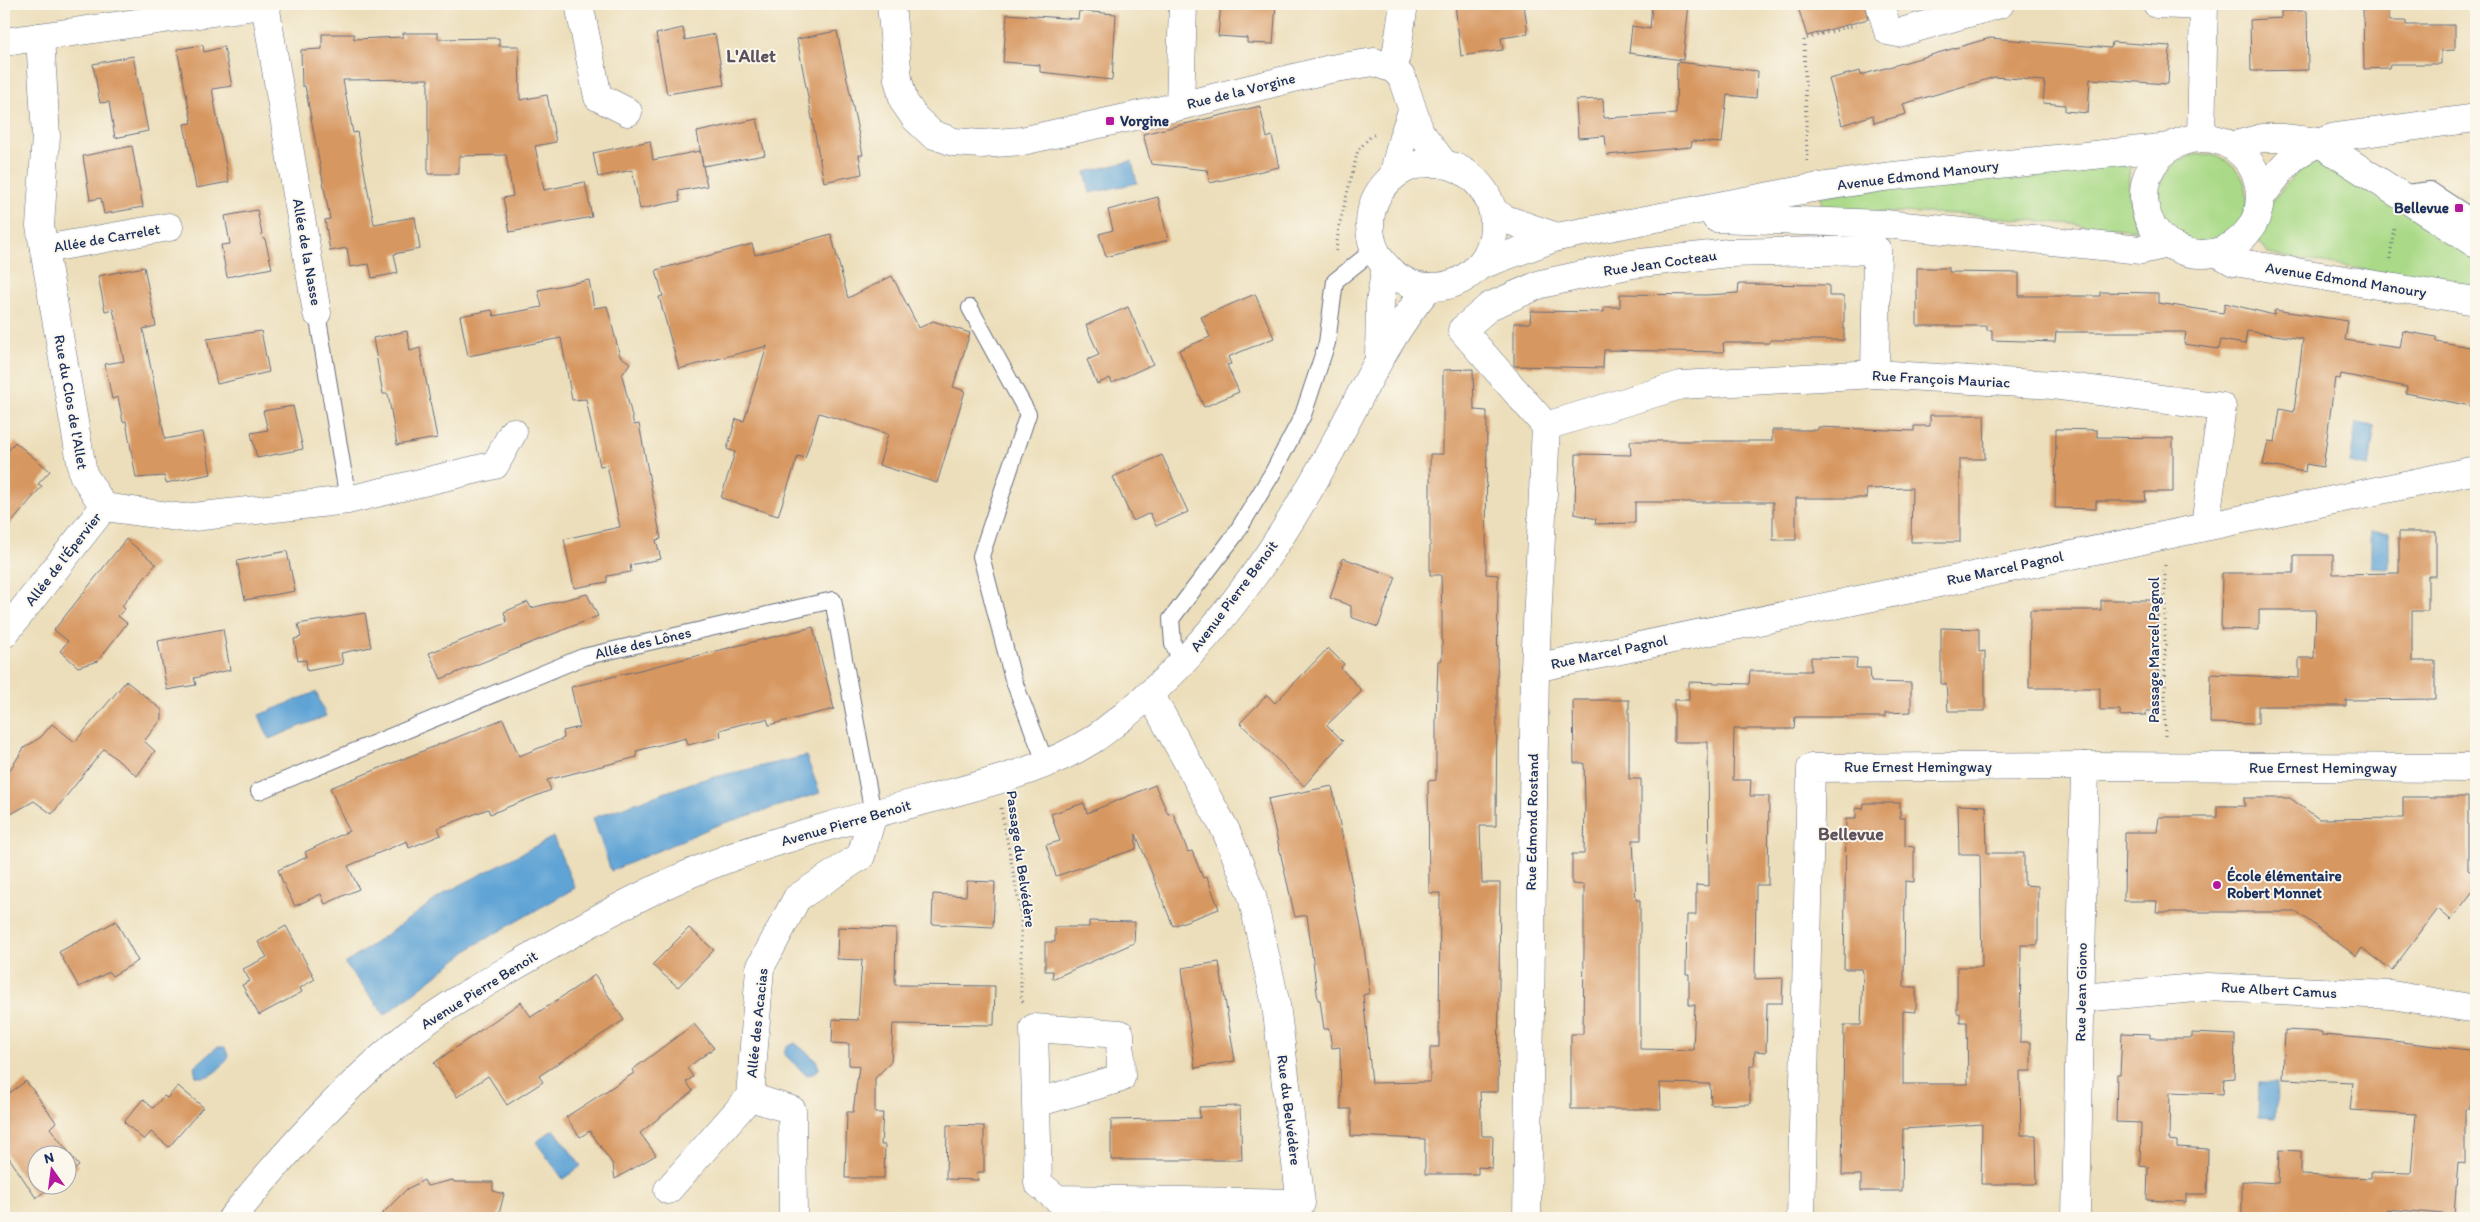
<svg xmlns="http://www.w3.org/2000/svg" width="2480" height="1222" font-family="Itim,sans-serif">
  <style>
    .green { fill: #aada88; stroke: #628473 }
    .water { fill: #61a4d5; stroke: #3e6a9a }
    .building { fill: #d79760 }
    .lines { fill: none; stroke-linecap: round; stroke-linejoin: round }
    .lane-casing { stroke: #646c7e; stroke-width: 18 }
    .street-casing { stroke: #646c7e; stroke-width: 29 }
    .secondary-casing { stroke: #646c7e; stroke-width: 29 }
    .path { stroke: #646c7e; stroke-width: 3; stroke-dasharray: 1 4; stroke-linecap: butt }
    .lane { stroke: #fff; stroke-width: 16 }
    .street { stroke: #fff; stroke-width: 28 }
    .secondary { stroke: #fff; stroke-width: 28 }
    .poi-dot { fill: #b5179e; stroke: #fbf7ec; stroke-width: 2 }
    .labels { text-anchor: middle; stroke-width: 4; stroke-linejoin: round; paint-order: stroke }
    .street-label { font-size: 15px; fill: #1b2f5e; stroke: #fbf7ec }
    .poi-label { font-size: 15px; font-weight: bold; fill: #1b2f5e; stroke: #fbf7ec; text-anchor: start }
    .quarter-label { font-size: 18px; font-weight: bold; fill: #5d535f; stroke: #fbf7ec }
  </style>
  <rect width="100%" height="100%" fill="#fbf7ec"/>
  <filter id="ink" filterUnits="userSpaceOnUse"><feTurbulence type="fractalNoise" baseFrequency=".02" numOctaves="2"/><feDisplacementMap in="SourceGraphic" scale="10" xChannelSelector="R" yChannelSelector="G"/><feConvolveMatrix kernelMatrix="1 2 1 2 8 2 1 2 1" color-interpolation-filters="sRGB"/></filter>
  <filter id="wash" filterUnits="userSpaceOnUse"><feTurbulence type="fractalNoise" baseFrequency=".0096" numOctaves="4" result="noise"/><feDisplacementMap in="SourceGraphic" scale="20" xChannelSelector="R" yChannelSelector="G"/><feGaussianBlur stdDeviation="1.12" result="paint"/><feColorMatrix in="noise" values="0 0 0 0 0 0 0 0 0 0 0 0 0 0 0 0 0 1.4 0 .05"/><feComposite in="paint" operator="in"/></filter>
  <g filter="url(#wash)">
    <rect width="100%" height="100%" fill="#ecdeba"/>
    <!-- green -->
    <g class="green">
      <polygon points="2329,154 2476,257 2476,288 2268,254 2258,241 2269,205 2304,163"/>
      <circle cx="2203" cy="198" r="44"/>
      <path d="M 2131,162 C 2126,187 2129,206 2137,230 L 1962,214 L 1822,210 L 1821,196 Z"/>
    </g>
    <!-- water -->
    <g class="water">
      <polygon points="1132,161 1137,183 1090,193 1085,172"/>
      <polygon points="2356,423 2375,426 2369,467 2350,464"/>
      <polygon points="2371,532 2389,532 2389,568 2371,567"/>
      <polygon points="316,692 326,716 269,739 259,715"/>
      <polygon points="806,756 820,793 715,826 611,871 593,818 697,781"/>
      <polygon points="553,837 575,888 475,945 385,1015 345,964 445,893"/>
      <polygon points="795,1043 816,1060 819,1068 813,1074 806,1075 784,1054 786,1047"/>
      <path d="M 217,1047 L 225,1047 L 229,1058 C 220,1067 211,1081 196,1076 L 194,1067 Z"/>
      <polygon points="2259,1083 2277,1083 2276,1118 2258,1117"/>
      <polygon points="554,1129 581,1166 563,1179 536,1142"/>
    </g>
    <g id="blocks">
      <!-- building -->
      <g class="building">
        <polygon points="1221,4 1276,4 1273,44 1247,43 1247,38 1218,36"/>
        <polygon points="1455,4 1524,4 1528,34 1501,38 1503,50 1461,56"/>
        <polygon points="1652,4 1689,4 1683,60 1629,53 1632,26 1650,29"/>
        <polygon points="1797,4 1865,4 1868,19 1807,36"/>
        <polygon points="2363,4 2389,4 2389,21 2406,21 2406,25 2455,25 2455,50 2441,51 2441,64 2390,64 2389,68 2364,69"/>
        <polygon points="1079,11 1116,14 1112,80 1040,72 1040,65 1003,62 1007,14 1078,19"/>
        <polygon points="2281,11 2307,11 2308,70 2251,71 2250,20 2281,18"/>
        <polygon points="683,28 685,40 715,34 724,85 667,94 656,34"/>
        <polygon points="837,31 863,155 859,155 862,174 824,182 797,39"/>
        <polygon points="403,33 438,33 438,39 499,38 499,46 519,46 520,100 547,95 556,142 535,146 544,190 585,182 592,217 510,232 503,198 513,196 506,155 459,156 459,174 428,174 428,79 343,80 353,133 357,132 374,224 415,217 420,249 394,254 398,273 372,278 369,264 350,267 347,248 330,251 325,220 330,219 305,86 302,86 301,50 322,49 322,34 354,34 354,39 403,37"/>
        <polygon points="1990,38 2111,48 2112,42 2170,46 2168,84 2090,79 2088,113 2065,111 2065,105 2043,103 2045,81 1995,77 1903,104 1906,114 1874,123 1873,115 1842,125 1829,79 1860,71 1861,75"/>
        <polygon points="203,45 204,52 224,47 232,86 212,89 229,182 196,188 184,124 192,123 177,49"/>
        <polygon points="133,56 148,131 115,138 109,102 100,103 93,64"/>
        <polygon points="1677,62 1758,71 1756,98 1727,95 1722,143 1692,141 1691,147 1607,155 1605,136 1578,138 1576,100 1603,99 1604,118 1676,114"/>
        <polygon points="1260,106 1267,138 1272,136 1279,167 1210,183 1207,170 1151,164 1143,134"/>
        <polygon points="757,119 765,155 703,166 697,132"/>
        <polygon points="650,141 653,160 700,151 707,186 678,191 680,201 640,209 632,170 598,177 593,153"/>
        <polygon points="132,146 143,207 104,214 101,198 90,200 83,156"/>
        <polygon points="1158,197 1168,240 1106,257 1099,234 1113,230 1108,210"/>
        <polygon points="257,210 263,239 265,239 272,268 227,277 221,245 230,244 225,216"/>
        <polygon points="831,234 848,298 892,276 919,328 933,321 970,333 953,387 965,391 937,483 879,465 888,434 819,413 805,458 798,456 778,516 721,498 735,452 727,449 736,419 744,421 767,346 679,369 659,297 663,296 656,270 752,244 755,255"/>
        <polygon points="144,267 156,326 143,329 165,439 203,432 211,474 166,483 164,476 136,478 126,421 123,422 118,397 112,399 105,364 124,361 113,309 105,311 98,276"/>
        <polygon points="1917,268 1949,268 1949,272 2019,273 2019,296 2100,296 2100,292 2158,293 2158,303 2223,313 2225,303 2274,315 2275,310 2348,321 2345,340 2400,348 2403,331 2436,337 2436,341 2476,348 2476,407 2406,393 2407,387 2341,374 2340,379 2335,378 2323,467 2306,464 2305,472 2263,465 2268,441 2275,442 2280,409 2294,412 2303,339 2247,331 2245,344 2221,340 2219,349 2184,344 2186,332 2056,332 2055,342 1992,340 1992,330 1987,330 1987,326 1917,326"/>
        <polygon points="589,280 594,308 607,306 620,356 630,363 622,375 634,425 639,424 661,539 656,540 661,559 630,565 631,572 607,576 607,582 574,588 564,539 620,527 607,465 600,466 586,399 572,400 561,338 468,356 460,316 492,310 494,316 542,307 538,290"/>
        <polygon points="1739,284 1829,285 1829,296 1844,296 1844,340 1770,340 1770,343 1723,343 1724,352 1604,350 1603,368 1514,366 1514,323 1530,323 1531,311 1604,312 1604,307 1620,307 1620,294 1707,295 1738,293"/>
        <polygon points="1255,294 1274,338 1228,357 1231,364 1227,365 1239,392 1204,407 1179,350 1210,337 1201,317"/>
        <polygon points="1128,307 1153,364 1112,383 1110,378 1097,384 1087,360 1099,355 1086,325"/>
        <polygon points="261,331 269,372 217,384 207,339"/>
        <polygon points="407,331 410,351 420,348 437,438 397,445 388,394 383,394 373,338"/>
        <polygon points="1473,369 1474,410 1487,411 1486,574 1498,575 1496,826 1480,826 1482,883 1500,883 1498,1092 1480,1092 1482,1136 1493,1136 1492,1168 1478,1167 1478,1174 1425,1174 1425,1139 1351,1136 1351,1109 1341,1109 1340,1047 1332,1048 1329,1029 1324,1029 1320,1000 1318,1000 1307,915 1295,917 1268,799 1332,786 1362,932 1370,993 1363,995 1372,1083 1430,1082 1430,1047 1439,1047 1440,893 1429,893 1428,781 1436,780 1436,721 1438,661 1442,660 1442,618 1441,575 1430,575 1430,454 1443,454 1443,370"/>
        <polygon points="293,406 303,449 257,458 251,433 268,430 263,411"/>
        <polygon points="1930,415 1984,415 1985,459 1960,459 1960,542 1911,542 1912,488 1866,489 1867,498 1796,498 1796,540 1773,540 1773,502 1635,502 1635,523 1595,524 1596,519 1575,514 1576,454 1631,455 1630,441 1772,441 1772,430 1818,430 1818,427 1914,431 1914,426 1930,426"/>
        <polygon points="2056,429 2097,430 2097,437 2173,438 2173,492 2145,492 2146,501 2096,501 2096,509 2055,508"/>
        <polygon points="15,442 50,471 38,484 42,486 4,532 4,456"/>
        <polygon points="1162,455 1188,512 1156,526 1150,513 1133,521 1113,477"/>
        <polygon points="2399,532 2436,532 2436,576 2428,576 2428,611 2412,611 2412,661 2435,661 2435,699 2346,700 2346,706 2258,706 2258,724 2210,723 2211,674 2299,678 2299,658 2314,658 2316,610 2259,610 2259,630 2221,629 2222,573 2294,573 2294,555 2333,555 2333,574 2399,573"/>
        <polygon points="126,539 156,564 122,606 125,609 118,616 127,623 98,661 78,667 60,651 68,641 54,630"/>
        <polygon points="287,551 295,591 245,600 237,561"/>
        <polygon points="1343,558 1396,577 1378,627 1351,617 1351,606 1330,598"/>
        <polygon points="587,594 598,616 441,679 429,653 507,623 504,612 528,602 531,608"/>
        <polygon points="2101,600 2158,600 2157,671 2160,671 2160,693 2156,693 2156,711 2146,711 2146,715 2120,716 2120,710 2100,710 2100,688 2029,688 2030,610 2101,610"/>
        <polygon points="365,613 371,647 341,653 343,664 307,671 306,660 298,661 294,639 301,637 298,624"/>
        <polygon points="813,627 834,709 769,725 767,719 742,724 720,730 721,737 688,745 686,738 636,751 637,757 547,780 551,790 490,814 488,809 438,828 441,835 409,848 407,841 348,866 359,889 325,904 321,894 295,906 283,883 278,870 307,857 305,852 349,831 330,788 503,719 519,756 564,738 563,731 580,727 571,687"/>
        <polygon points="1941,628 1979,629 1979,652 1985,651 1985,711 1948,711 1946,684 1941,684"/>
        <polygon points="223,629 230,670 194,678 196,685 167,690 158,641"/>
        <polygon points="1328,648 1344,664 1341,668 1362,691 1327,725 1343,741 1304,786 1240,723 1267,695 1275,703"/>
        <polygon points="1811,657 1857,658 1856,668 1870,668 1871,682 1911,683 1911,712 1885,713 1885,717 1795,717 1794,729 1734,729 1733,780 1751,780 1750,796 1769,796 1768,885 1756,885 1755,979 1783,978 1782,1003 1767,1003 1766,1052 1755,1051 1754,1066 1750,1066 1750,1104 1711,1105 1710,1084 1660,1083 1661,1109 1571,1109 1571,1034 1583,1034 1584,945 1584,885 1572,884 1572,854 1584,854 1585,802 1584,763 1574,763 1573,700 1629,700 1629,779 1641,779 1641,840 1633,840 1636,900 1640,900 1640,1049 1693,1050 1695,1005 1689,1005 1689,974 1686,974 1687,915 1696,915 1696,885 1709,886 1708,742 1674,742 1674,700 1689,700 1689,682 1749,684 1750,671 1811,671"/>
        <polygon points="126,681 162,710 162,719 144,741 155,751 137,776 104,749 52,814 34,801 4,818 4,779 24,748 41,737 52,724 75,742"/>
        <polygon points="1155,785 1168,814 1173,813 1188,852 1192,851 1203,878 1207,877 1219,909 1173,926 1136,834 1136,849 1056,876 1046,845 1060,841 1051,814 1084,803 1087,813"/>
        <polygon points="2403,797 2468,797 2468,870 2476,875 2476,887 2451,920 2438,909 2392,970 2362,948 2356,956 2297,912 2156,912 2157,901 2124,901 2125,832 2157,832 2159,817 2217,817 2217,806 2245,806 2244,798 2290,798 2319,819 2403,818"/>
        <polygon points="1864,803 1900,803 1900,818 1905,818 1905,846 1914,847 1914,882 1905,881 1904,987 1916,987 1916,1012 1903,1011 1903,1084 1968,1084 1967,1022 1960,1022 1960,1013 1957,1013 1957,967 1982,967 1980,854 1959,854 1958,805 1986,806 1987,853 2024,853 2024,885 2038,886 2038,945 2021,945 2020,1042 2031,1042 2031,1071 2020,1071 2021,1135 2036,1135 2037,1184 1981,1184 1982,1124 1903,1129 1902,1191 1861,1191 1861,1175 1842,1175 1844,1025 1861,1025 1863,973 1862,969 1844,969 1846,819 1856,819 1856,808 1863,809"/>
        <polygon points="967,881 995,882 993,927 932,924 933,894 966,896"/>
        <polygon points="116,921 138,961 112,976 109,972 79,987 59,952"/>
        <polygon points="1089,921 1135,922 1134,943 1052,979 1053,971 1045,971 1045,942 1055,942 1055,927 1089,927"/>
        <polygon points="286,926 315,979 300,988 302,992 259,1015 242,985 250,981 243,969 267,957 258,942"/>
        <polygon points="838,927 896,929 895,985 995,986 994,1025 893,1024 891,1062 875,1078 875,1113 883,1113 881,1145 885,1145 884,1178 845,1178 847,1112 853,1112 859,1066 849,1065 849,1044 832,1043 833,1019 858,1020 862,960 837,959"/>
        <polygon points="689,928 714,950 678,987 652,965"/>
        <polygon points="1219,962 1235,1061 1195,1068 1182,968"/>
        <polygon points="595,975 624,1020 539,1076 543,1082 507,1105 488,1076 457,1097 434,1063 521,1002 531,1017"/>
        <polygon points="694,1024 714,1048 687,1068 693,1077 686,1082 693,1091 640,1133 656,1155 615,1179 613,1165 590,1131 580,1137 566,1117 634,1073 632,1070"/>
        <polygon points="2285,1030 2322,1032 2322,1035 2385,1040 2476,1051 2476,1086 2473,1085 2470,1109 2465,1109 2465,1164 2458,1162 2454,1215 2387,1209 2387,1218 2242,1218 2242,1181 2278,1183 2279,1150 2301,1151 2301,1175 2371,1178 2371,1172 2411,1173 2416,1114 2350,1110 2353,1082 2283,1079"/>
        <polygon points="2122,1033 2150,1034 2150,1038 2192,1038 2192,1033 2235,1035 2234,1078 2224,1079 2223,1094 2170,1092 2169,1140 2177,1141 2177,1147 2208,1149 2207,1194 2186,1194 2186,1202 2147,1200 2148,1167 2140,1166 2141,1123 2116,1122 2117,1074 2120,1074"/>
        <polygon points="26,1081 56,1122 50,1128 79,1166 68,1175 68,1154 38,1154 38,1184 54,1184 36,1198 4,1150 4,1097"/>
        <polygon points="178,1086 203,1107 169,1147 151,1132 144,1140 124,1122 143,1099 153,1108 164,1096 167,1098"/>
        <polygon points="1240,1106 1242,1160 1111,1160 1111,1120 1200,1118 1199,1107"/>
        <polygon points="947,1125 984,1126 984,1172 977,1172 978,1180 946,1179"/>
        <polygon points="424,1180 427,1186 453,1180 454,1182 493,1182 493,1191 504,1194 498,1218 378,1218 407,1189"/>
      </g>
    </g>
  </g>
  <g filter="url(#ink)">
    <use href="#blocks" fill-opacity="0" stroke="#646c7e" stroke-width="1"/>
    <g class="lines">
      <defs>
        <g id="lane">
          <polyline points="2398,194 2430,190 2476,220"/>
          <polyline points="970,308 1028,414 981,556 1013,679 1046,764"/>
          <polyline points="317,313 348,500"/>
          <polyline points="1183,664 1173,644 1171,619 1235,535 1272,474 1303,415 1327,343 1335,281 1375,249"/>
          <polyline points="259,791 583,657 833,600 873,814"/>
        </g>
        <g id="street">
          <polyline points="265,4 317,313"/>
          <polyline points="579,4 598,97 628,112"/>
          <polyline points="891,4 898,79 904,102 915,118 932,134 954,142 981,144 1022,141 1180,106 1330,69 1374,62 1394,69"/>
          <polyline points="1880,4 1888,31 1898,33 2000,4"/>
          <polyline points="2157,4 2204,6"/>
          <polyline points="40,37 46,136 40,226 83,474 104,507 184,518 348,500 495,465 513,432"/>
          <polyline points="4,42 268,4"/>
          <polyline points="1180,106 1183,4"/>
          <polyline points="2201,137 2204,4"/>
          <path d="M 2261,197 C 2287,162 2293,150 2336,137 L 2476,118"/>
          <polyline points="44,249 169,227"/>
          <polyline points="1379,358 1380,303 1386,266"/>
          <polyline points="1546,426 1681,385 1875,374 2053,385 2222,407 2205,525"/>
          <polyline points="1546,426 1462,330 1490,306 1541,284 1632,264 1728,253 1877,250 1875,374"/>
          <polyline points="4,634 104,507"/>
          <polyline points="1535,668 2476,470"/>
          <polyline points="2081,998 2207,987 2392,995 2476,1009"/>
          <polyline points="750,1097 792,1110 793,1216"/>
          <polyline points="1036,1103 1034,1028 1120,1034 1121,1078 1036,1103 1038,1183 1057,1199 1301,1203 1276,1005 1252,896 1226,831 1150,694"/>
          <polyline points="668,1190 750,1097 760,968 797,898 861,856 873,814"/>
          <path d="M 232,1218 C 284,1154 348,1082 413,1031 C 451,1002 493,979 534,955 C 598,918 662,882 732,857 C 799,833 869,815 937,797 C 990,782 1045,770 1092,740 C 1103,733 1113,724 1124,716 C 1207,650 1273,556 1324,463 C 1358,403 1384,340 1429,287"/>
          <polyline points="1527,1218 1535,668 1546,426"/>
          <polyline points="1801,1218 1811,768 2085,766 2476,768"/>
          <polyline points="2076,1218 2085,766"/>
        </g>
        <g id="secondary">
          <polyline points="1404,4 1394,69 1402,78 1420,132 1444,164"/>
          <circle cx="2202" cy="196" r="58"/>
          <polyline points="2232,146 2262,138 2283,138 2318,142 2476,244"/>
          <circle cx="1432" cy="225" r="62"/>
          <polyline points="1393,176 1403,137 1412,111"/>
          <polyline points="1493,211 1505,219 1557,237"/>
          <polyline points="1716,218 1885,224 2141,250 2168,244"/>
          <polyline points="2218,253 2234,262 2476,301"/>
          <polyline points="1479,266 1557,237 1807,189 1884,177 2170,147"/>
        </g>
      </defs>
      <!-- lane casing -->
      <use href="#lane" class="lane-casing"/>
      <!-- street casing -->
      <use href="#street" class="street-casing"/>
      <!-- secondary casing -->
      <use href="#secondary" class="secondary-casing"/>
      <!-- path -->
      <g class="path">
        <polyline points="1807,161 1804,39 1856,25"/>
        <polyline points="1336,251 1339,226 1358,150 1371,136 1374,135"/>
        <polyline points="2390,259 2394,225"/>
        <polyline points="2165,565 2165,739"/>
        <polyline points="1001,808 1021,914 1021,996 1023,1002"/>
      </g>
      <!-- lane -->
      <use href="#lane" class="lane"/>
      <!-- street -->
      <use href="#street" class="street"/>
      <!-- secondary -->
      <use href="#secondary" class="secondary"/>
    </g>
  </g>
  <!-- markers -->
  <g class="poi-dot">
    <rect x="1105" y="116" width="10" height="10" rx="2.5"/>
    <rect x="2454" y="203" width="10" height="10" rx="2.5"/>
    <circle cx="2217" cy="885" r="5"/>
  </g>
  <g class="labels">
    <!-- street labels -->
    <g class="street-label">
      <text transform="translate(1241 91) rotate(-14)" y="5">Rue de la Vorgine</text>
      <text transform="translate(1918 175) rotate(-7)" y="5">Avenue Edmond Manoury</text>
      <text transform="translate(107 238) rotate(-10)" y="5">Allée de Carrelet</text>
      <text transform="translate(307 252) rotate(80)" y="5">Allée de la Nasse</text>
      <text transform="translate(1660 263) rotate(-8)" y="5">Rue Jean Cocteau</text>
      <text transform="translate(2346 280) rotate(9)" y="5">Avenue Edmond Manoury</text>
      <text transform="translate(1941 379) rotate(3)" y="5">Rue François Mauriac</text>
      <text transform="translate(71 402) rotate(80)" y="5">Rue du Clos de l'Allet</text>
      <text transform="translate(63 559) rotate(-52)" y="5">Allée de l'Épervier</text>
      <text transform="translate(2005 568) rotate(-12)" y="5">Rue Marcel Pagnol</text>
      <text transform="translate(1234 596) rotate(-53)" y="5">Avenue Pierre Benoit</text>
      <text transform="translate(643 643) rotate(-13)" y="5">Allée des Lônes</text>
      <text transform="translate(2154 650) rotate(-90)" y="5">Passage Marcel Pagnol</text>
      <text transform="translate(1609 652) rotate(-12)" y="5">Rue Marcel Pagnol</text>
      <text x="1918" y="772">Rue Ernest Hemingway</text>
      <text x="2323" y="773">Rue Ernest Hemingway</text>
      <text transform="translate(1532 822) rotate(-89)" y="5">Rue Edmond Rostand</text>
      <text transform="translate(846 823) rotate(-16)" y="5">Avenue Pierre Benoit</text>
      <text transform="translate(1021 859) rotate(82)" y="5">Passage du Belvédère</text>
      <text transform="translate(479 990) rotate(-32)" y="5">Avenue Pierre Benoit</text>
      <text transform="translate(2279 990) rotate(3)" y="5">Rue Albert Camus</text>
      <text transform="translate(2081 992) rotate(-89)" y="5">Rue Jean Giono</text>
      <text transform="translate(757 1023) rotate(-84)" y="5">Allée des Acacias</text>
      <text transform="translate(1289 1110) rotate(83)" y="5">Rue du Belvédère</text>
    </g>
    <!-- poi labels -->
    <g class="poi-label">
      <text x="1120" y="126">Vorgine</text>
      <text x="2449" y="213" text-anchor="end">Bellevue</text>
      <text x="2227" y="881">École élémentaire<tspan x="2227" dy="17">Robert Monnet</tspan></text>
    </g>
    <!-- quarter labels -->
    <g class="quarter-label">
      <text x="751" y="62">L'Allet</text>
      <text x="1851" y="840">Bellevue</text>
    </g>
  </g>
  <!-- margin -->
  <rect width="2480" height="1222" fill="none" stroke="#fbf7ec" stroke-width="20"/>
  <!-- north arrow -->
  <g transform="translate(52 1170) rotate(346)"><circle r="24" fill="#fbf7ec" stroke="#a1a7b3"/>
  <path d="M0-4L9 19L0 12L-9 19Z" fill="#b5179e"/>
  <text y="-8" font-size="14" font-weight="bold" text-anchor="middle" fill="#1b2f5e">N</text>
  </g>
</svg>
